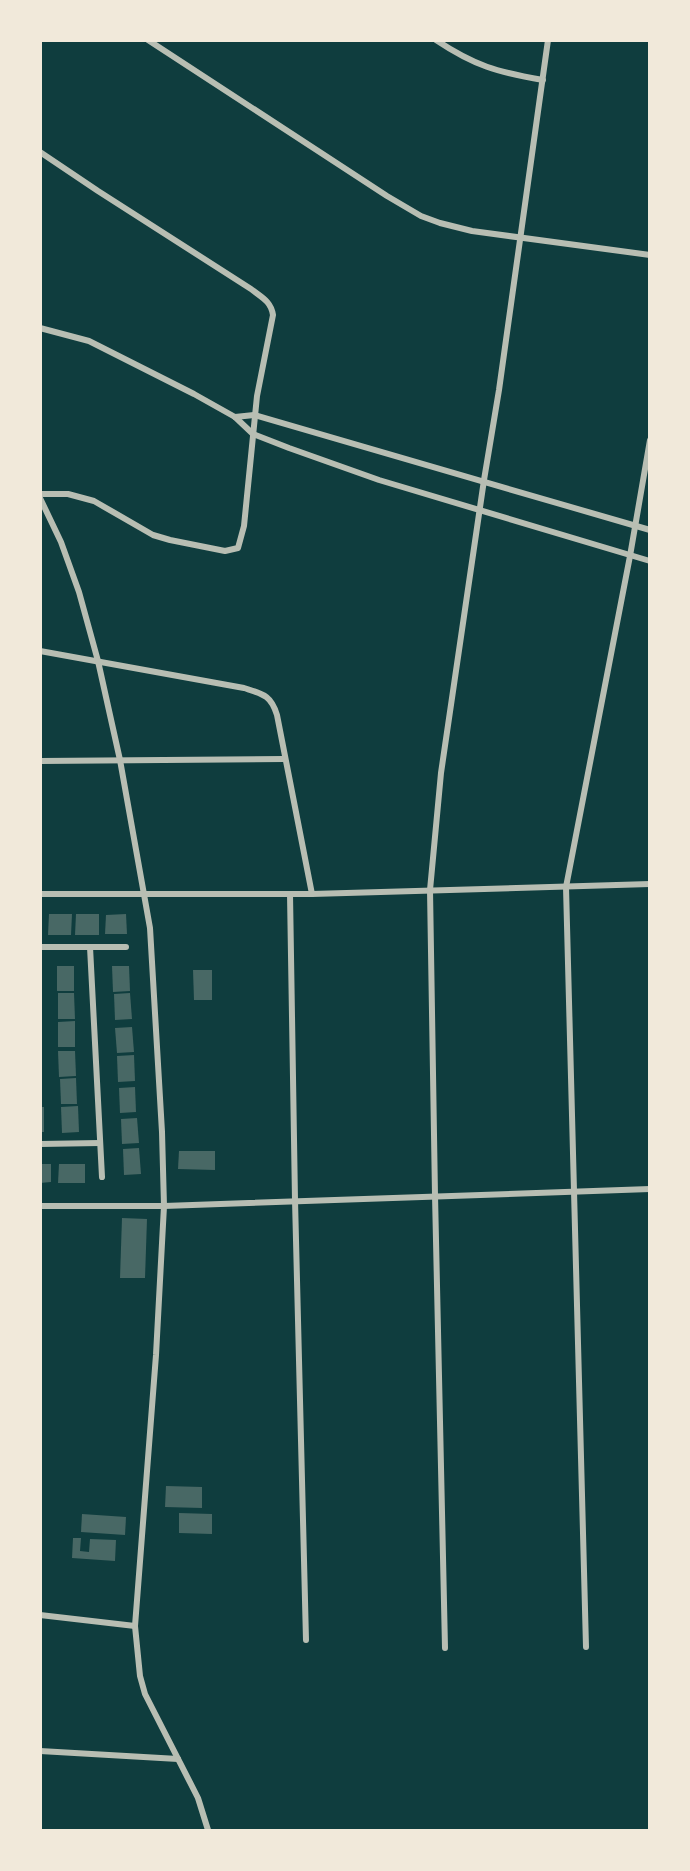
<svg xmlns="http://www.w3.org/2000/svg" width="690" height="1871" font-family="Spectral,serif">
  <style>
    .building { fill: #486865 }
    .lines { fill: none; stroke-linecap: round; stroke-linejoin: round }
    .minor { stroke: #b8beb3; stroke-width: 6 }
  </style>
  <rect width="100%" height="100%" fill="#0f3d3e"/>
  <!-- building -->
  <g class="building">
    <polygon points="49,914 72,914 71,935 48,935"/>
    <polygon points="76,914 99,914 99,935 75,935"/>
    <polygon points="126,914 127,934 105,934 106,915"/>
    <rect x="57" y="966" width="17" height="25"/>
    <polygon points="112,966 129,966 130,991 113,992"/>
    <polygon points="193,970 212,970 212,1000 194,1000"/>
    <polygon points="58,993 74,993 75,1019 58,1019"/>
    <polygon points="130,993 132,1019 115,1020 114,994"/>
    <polygon points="75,1021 75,1047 58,1047 58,1022"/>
    <polygon points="132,1027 134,1052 117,1053 115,1028"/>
    <polygon points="58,1051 75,1051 76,1076 59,1077"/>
    <polygon points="134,1055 135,1081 118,1082 117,1056"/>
    <polygon points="76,1078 77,1104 61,1104 60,1079"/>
    <polygon points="135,1087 136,1112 120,1113 119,1088"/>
    <polygon points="78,1106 79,1132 62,1133 61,1107"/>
    <rect x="40" y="1107" width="4" height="25"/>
    <polygon points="137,1118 139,1143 122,1144 121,1119"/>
    <polygon points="139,1148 141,1174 124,1175 123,1149"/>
    <polygon points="179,1151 215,1151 215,1170 178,1169"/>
    <polygon points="40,1164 51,1164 51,1182 40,1183"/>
    <polygon points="59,1164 85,1164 85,1183 58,1183"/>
    <polygon points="122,1218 147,1219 145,1278 120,1278"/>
    <polygon points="166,1486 202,1487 202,1508 165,1507"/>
    <polygon points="179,1513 212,1514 212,1534 179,1533"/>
    <polygon points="82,1514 126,1517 125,1535 81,1532"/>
    <polygon points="73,1538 81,1538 80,1551 89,1552 90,1539 116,1540 115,1561 72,1558"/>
  </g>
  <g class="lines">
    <!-- minor -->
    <g class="minor">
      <polyline points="148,40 387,196 421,216 440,223 472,231 650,255"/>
      <path d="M 436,40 C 475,66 497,72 543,80"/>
      <path d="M 40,152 L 98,191 L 251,289 C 261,297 271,301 273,315 L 257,396 L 244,526 L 238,548 L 225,551 L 170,540 L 153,535 L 94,501 L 68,494 L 40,494"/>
      <polyline points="40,328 89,341 194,394 235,417 253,434 289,448 379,480 650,561"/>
      <polyline points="235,417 254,415 650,530"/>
      <polyline points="40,498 61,542 79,592 98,661 120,760 150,928 162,1132 164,1206 156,1355 135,1626 140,1676 145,1694 198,1798 208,1830"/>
      <path d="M 40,651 L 244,688 C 263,694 271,695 277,715 L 312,894"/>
      <polyline points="40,761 284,759"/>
      <polyline points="40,894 312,894 650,884"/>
      <polyline points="290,894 295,1200 306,1640"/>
      <polyline points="40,947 126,947"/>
      <polyline points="90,947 102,1177"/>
      <polyline points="40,1144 100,1143"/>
      <polyline points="40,1206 164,1206 650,1189"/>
      <polyline points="40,1615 135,1626"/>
      <polyline points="586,1647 566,887 630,556 650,440"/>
      <polyline points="445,1648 435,1195 430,890 441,773 484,480 499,390 548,40"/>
      <polyline points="40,1751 178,1759"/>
    </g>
  </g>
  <!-- border -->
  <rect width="690" height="1871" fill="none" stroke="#f1e9da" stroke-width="84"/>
</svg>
